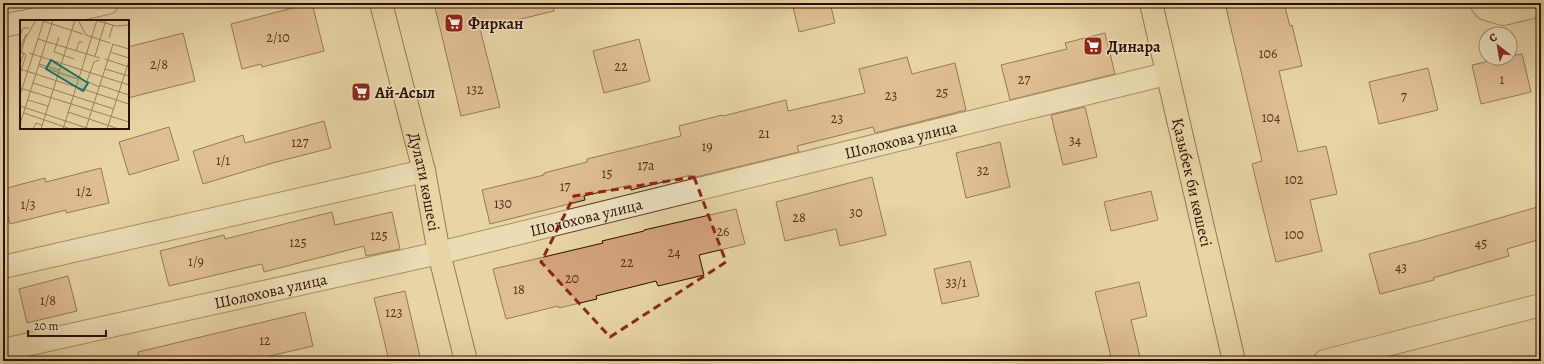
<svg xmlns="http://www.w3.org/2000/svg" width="1544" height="364" font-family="Alegreya,serif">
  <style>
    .building { fill: #d4a37d; stroke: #2b0d00 }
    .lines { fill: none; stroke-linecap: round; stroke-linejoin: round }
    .minor-casing { stroke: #5a3f2a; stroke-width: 24 }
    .major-casing { stroke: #2b0d00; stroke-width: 24 }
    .minor { stroke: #efe4c5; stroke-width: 22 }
    .major { stroke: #e7d5a6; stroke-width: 22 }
    .marked { fill: none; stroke: #8f2418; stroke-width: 3; stroke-dasharray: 8 5; stroke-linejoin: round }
    .labels { text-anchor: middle; stroke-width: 3; stroke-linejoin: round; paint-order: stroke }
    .number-label { font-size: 14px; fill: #55321f }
    .poi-label { font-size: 16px; font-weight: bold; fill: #2b0d00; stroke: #efe4c5; text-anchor: start }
    .street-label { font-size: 16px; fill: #2b0d00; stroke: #efe4c5 }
    .inset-road { fill: none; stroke: #9c8564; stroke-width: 1 }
    .view { fill: #0f766e; fill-opacity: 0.15; stroke: #0f766e; stroke-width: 2 }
    .inset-edge { fill: none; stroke: #2b0d00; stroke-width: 2 }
  </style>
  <rect width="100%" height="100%" fill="#e7d5a6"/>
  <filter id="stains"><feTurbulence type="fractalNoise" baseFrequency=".005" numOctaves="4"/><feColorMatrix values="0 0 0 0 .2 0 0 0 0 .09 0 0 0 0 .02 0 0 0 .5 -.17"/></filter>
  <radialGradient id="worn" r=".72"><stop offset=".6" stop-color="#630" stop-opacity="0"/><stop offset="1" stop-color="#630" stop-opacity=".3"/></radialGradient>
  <!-- building -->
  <g class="building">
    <polygon points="312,3 324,51 262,67 261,64 242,69 231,24"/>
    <polygon points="434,3 553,3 554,11 480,29 500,107 461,116"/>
    <polygon points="792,3 830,3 835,23 799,32"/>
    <polygon points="1225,3 1284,3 1290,26 1292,25 1302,66 1279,71 1298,152 1326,146 1337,194 1310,200 1322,251 1276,262 1252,164 1262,161"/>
    <polygon points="183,33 195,81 128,98 128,47"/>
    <polygon points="1105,33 1115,74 1010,100 1001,65 1067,49 1065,43"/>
    <polygon points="639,39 650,81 604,93 593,51"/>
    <polygon points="1522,54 1531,92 1481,104 1472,65 1503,58 1510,58 1510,56"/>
    <polygon points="907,57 912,74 955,63 966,110 875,133 873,127 797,146 799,152 692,178 691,175 631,190 630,185 584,196 585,200 490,224 482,190 544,175 544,173 587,162 587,159 681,136 679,126 722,115 723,116 786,100 788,111 865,93 859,69"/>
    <polygon points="1428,68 1438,110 1379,124 1369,82"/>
    <polygon points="1085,107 1097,157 1063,165 1051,115"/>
    <polygon points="324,121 331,148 276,162 203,184 193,151 243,135 245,143"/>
    <polygon points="169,127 179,160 129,175 119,142"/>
    <polygon points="1000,142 1010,187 966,198 956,153"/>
    <polygon points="101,168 109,203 66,213 66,210 10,224 3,195 3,189 45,178 46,182"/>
    <polygon points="872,177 886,235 840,246 836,229 785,241 776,202"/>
    <polygon points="1151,191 1158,220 1111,231 1104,202"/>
    <polygon points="1541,206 1541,239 1507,249 1509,256 1433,278 1434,280 1380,294 1369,254 1423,240"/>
    <polygon points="736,209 745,244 699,255 704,275 658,286 656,281 596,296 597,299 559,308 558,306 506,319 493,269 603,243 602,241 644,231 644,230"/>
    <polygon points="332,212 335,225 392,212 400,249 366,256 364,246 264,272 262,264 169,286 160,251 224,235 225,239"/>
    <polygon points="970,261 979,296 942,304 934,269"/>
    <polygon points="68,276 77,311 27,323 19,289"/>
    <polygon points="1139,282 1147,316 1131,320 1141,361 1112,361 1095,292"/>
    <polygon points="405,291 421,361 389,361 374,298"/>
    <polygon points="305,312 313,346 248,361 139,361 138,352"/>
  </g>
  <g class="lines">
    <defs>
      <g id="minor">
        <polyline points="1481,3 1486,9 1503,14 1541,5"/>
        <polyline points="27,21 107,3"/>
        <polyline points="3,26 21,22"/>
        <polyline points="3,267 424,171"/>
        <path id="s1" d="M 3,350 L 439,253 L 1166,74"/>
        <polyline points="1325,361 1541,305"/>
      </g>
      <g id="major">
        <path id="s2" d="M 381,3 L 424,171 L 439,253 L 466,361"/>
        <path id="s3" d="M 1151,3 L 1234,361"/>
      </g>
    </defs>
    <!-- minor casing -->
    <use href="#minor" class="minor-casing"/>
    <!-- major casing -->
    <use href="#major" class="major-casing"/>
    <!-- minor -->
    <use href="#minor" class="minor"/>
    <!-- major -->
    <use href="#major" class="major"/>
  </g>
  <!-- marked area -->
  <path d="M0 0H1544V364H0ZM 694,177 L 726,262 L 610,337 L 541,262 L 574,196 Z" fill="#e7d5a6" fill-opacity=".55" fill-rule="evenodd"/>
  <path class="marked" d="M 694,177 L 726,262 L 610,337 L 541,262 L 574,196 Z"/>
  <!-- icons -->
  <defs>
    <symbol id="supermarket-square" viewBox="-11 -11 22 22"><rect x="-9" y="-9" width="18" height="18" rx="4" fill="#8f2418" stroke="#efe4c5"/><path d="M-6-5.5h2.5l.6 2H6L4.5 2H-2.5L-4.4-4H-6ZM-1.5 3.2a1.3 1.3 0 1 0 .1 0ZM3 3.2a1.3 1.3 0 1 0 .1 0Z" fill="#fff"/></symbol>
  </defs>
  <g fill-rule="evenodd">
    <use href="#supermarket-square" x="443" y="12" width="22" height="22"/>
    <use href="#supermarket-square" x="1082" y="35" width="22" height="22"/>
    <use href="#supermarket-square" x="350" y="81" width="22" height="22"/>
  </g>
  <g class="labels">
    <!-- number labels -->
    <g class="number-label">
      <text x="278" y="42">2/10</text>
      <text x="1268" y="58">106</text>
      <text x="159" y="69">2/8</text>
      <text x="621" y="71">22</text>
      <text x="1024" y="84">27</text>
      <text x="1502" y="84">1</text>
      <text x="475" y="94">132</text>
      <text x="942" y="97">25</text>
      <text x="891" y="100">23</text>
      <text x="1404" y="101">7</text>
      <text x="1271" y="122">104</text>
      <text x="837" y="123">23</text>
      <text x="764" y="138">21</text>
      <text x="1075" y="145">34</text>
      <text x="300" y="147">127</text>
      <text x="707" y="151">19</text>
      <text x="223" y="165">1/1</text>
      <text x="646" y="170">17а</text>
      <text x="983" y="175">32</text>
      <text x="607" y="178">15</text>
      <text x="1294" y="184">102</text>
      <text x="565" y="191">17</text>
      <text x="84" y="196">1/2</text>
      <text x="503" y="208">130</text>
      <text x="28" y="209">1/3</text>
      <text x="856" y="217">30</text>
      <text x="799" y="222">28</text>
      <text x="723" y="236">26</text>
      <text x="1294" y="239">100</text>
      <text x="379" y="240">125</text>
      <text x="298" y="247">125</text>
      <text x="1481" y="248">45</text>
      <text x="674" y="257">24</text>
      <text x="196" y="266">1/9</text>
      <text x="627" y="267">22</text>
      <text x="1401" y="272">43</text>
      <text x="572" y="283">20</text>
      <text x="956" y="287">33/1</text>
      <text x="519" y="294">18</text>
      <text x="48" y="305">1/8</text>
      <text x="394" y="317">123</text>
      <text x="265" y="345">12</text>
    </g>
    <!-- poi labels -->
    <g class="poi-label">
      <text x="468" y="29">Фиркан</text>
      <text x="1107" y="52">Динара</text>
      <text x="375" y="98">Ай-Асыл</text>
    </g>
    <!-- street labels -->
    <g class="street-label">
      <text dy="6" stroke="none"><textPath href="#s1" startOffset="922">Шолохова улица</textPath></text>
      <text dy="6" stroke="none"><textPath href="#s2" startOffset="184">Дулати көшесі</textPath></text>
      <text dy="6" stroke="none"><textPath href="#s3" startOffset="184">Қазыбек би көшесі</textPath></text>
      <text dy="6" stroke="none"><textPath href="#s1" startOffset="598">Шолохова улица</textPath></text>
      <text dy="6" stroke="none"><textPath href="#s1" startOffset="274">Шолохова улица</textPath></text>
    </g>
  </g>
  <!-- overview -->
  <g transform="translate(20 20)">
    <rect width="109" height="109" fill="#e7d5a6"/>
    <path class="inset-road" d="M 58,0 L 66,15 L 90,23M 75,0 L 96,6 L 109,5M 23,1 L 63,14M 0,16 L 3,8 L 9,8M 39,17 L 34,32 L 54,39M 89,18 L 93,5M 18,19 L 80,38M 92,24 L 109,29M 0,29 L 6,14M 0,31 L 4,33 L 0,44M 56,31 L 59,22 L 62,22M 90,32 L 109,38M 9,33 L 109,65M 75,36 L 86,0M 0,37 L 5,19 L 16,0M 85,39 L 109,47M 19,44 L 39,50M 19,46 L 58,59M 0,49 L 109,84M 85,49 L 109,56M 0,54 L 6,35 L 4,33M 13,63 L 94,89M 79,65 L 109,75M 79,67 L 67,61 L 74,42 L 79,40M 0,68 L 109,102M 0,75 L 24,0M 8,80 L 28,86M 0,86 L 70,109M 48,92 L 99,109M 4,93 L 51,109M 0,104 L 33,0M 66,108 L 93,24M 13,109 L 16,103 L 22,105M 21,109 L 55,0M 43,109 L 77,0M 87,109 L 109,41"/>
    <path class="view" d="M 31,40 L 68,63 L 63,71 L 26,49 Z"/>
    <rect width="109" height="109" class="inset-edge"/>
  </g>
  <!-- margin -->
  <rect width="1544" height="364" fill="none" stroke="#e7d5a6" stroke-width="16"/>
  <rect x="4" y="4" width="1536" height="356" fill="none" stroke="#2b0d00" stroke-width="2"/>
  <rect x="8" y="8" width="1528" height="348" fill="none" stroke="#2b0d00"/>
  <!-- north arrow -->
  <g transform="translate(1498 46) rotate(329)"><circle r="19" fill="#efe4c5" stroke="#a18e76"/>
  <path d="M0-3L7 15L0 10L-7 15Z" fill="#8f2418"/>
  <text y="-6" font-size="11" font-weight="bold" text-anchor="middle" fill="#2b0d00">С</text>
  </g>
  <!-- scale -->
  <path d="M28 330v6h78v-6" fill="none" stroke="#2b0d00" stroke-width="2"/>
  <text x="34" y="330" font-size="12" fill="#2b0d00" stroke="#efe4c5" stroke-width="3" paint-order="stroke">20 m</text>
  <rect width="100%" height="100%" filter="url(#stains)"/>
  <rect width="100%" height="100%" fill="url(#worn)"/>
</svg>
